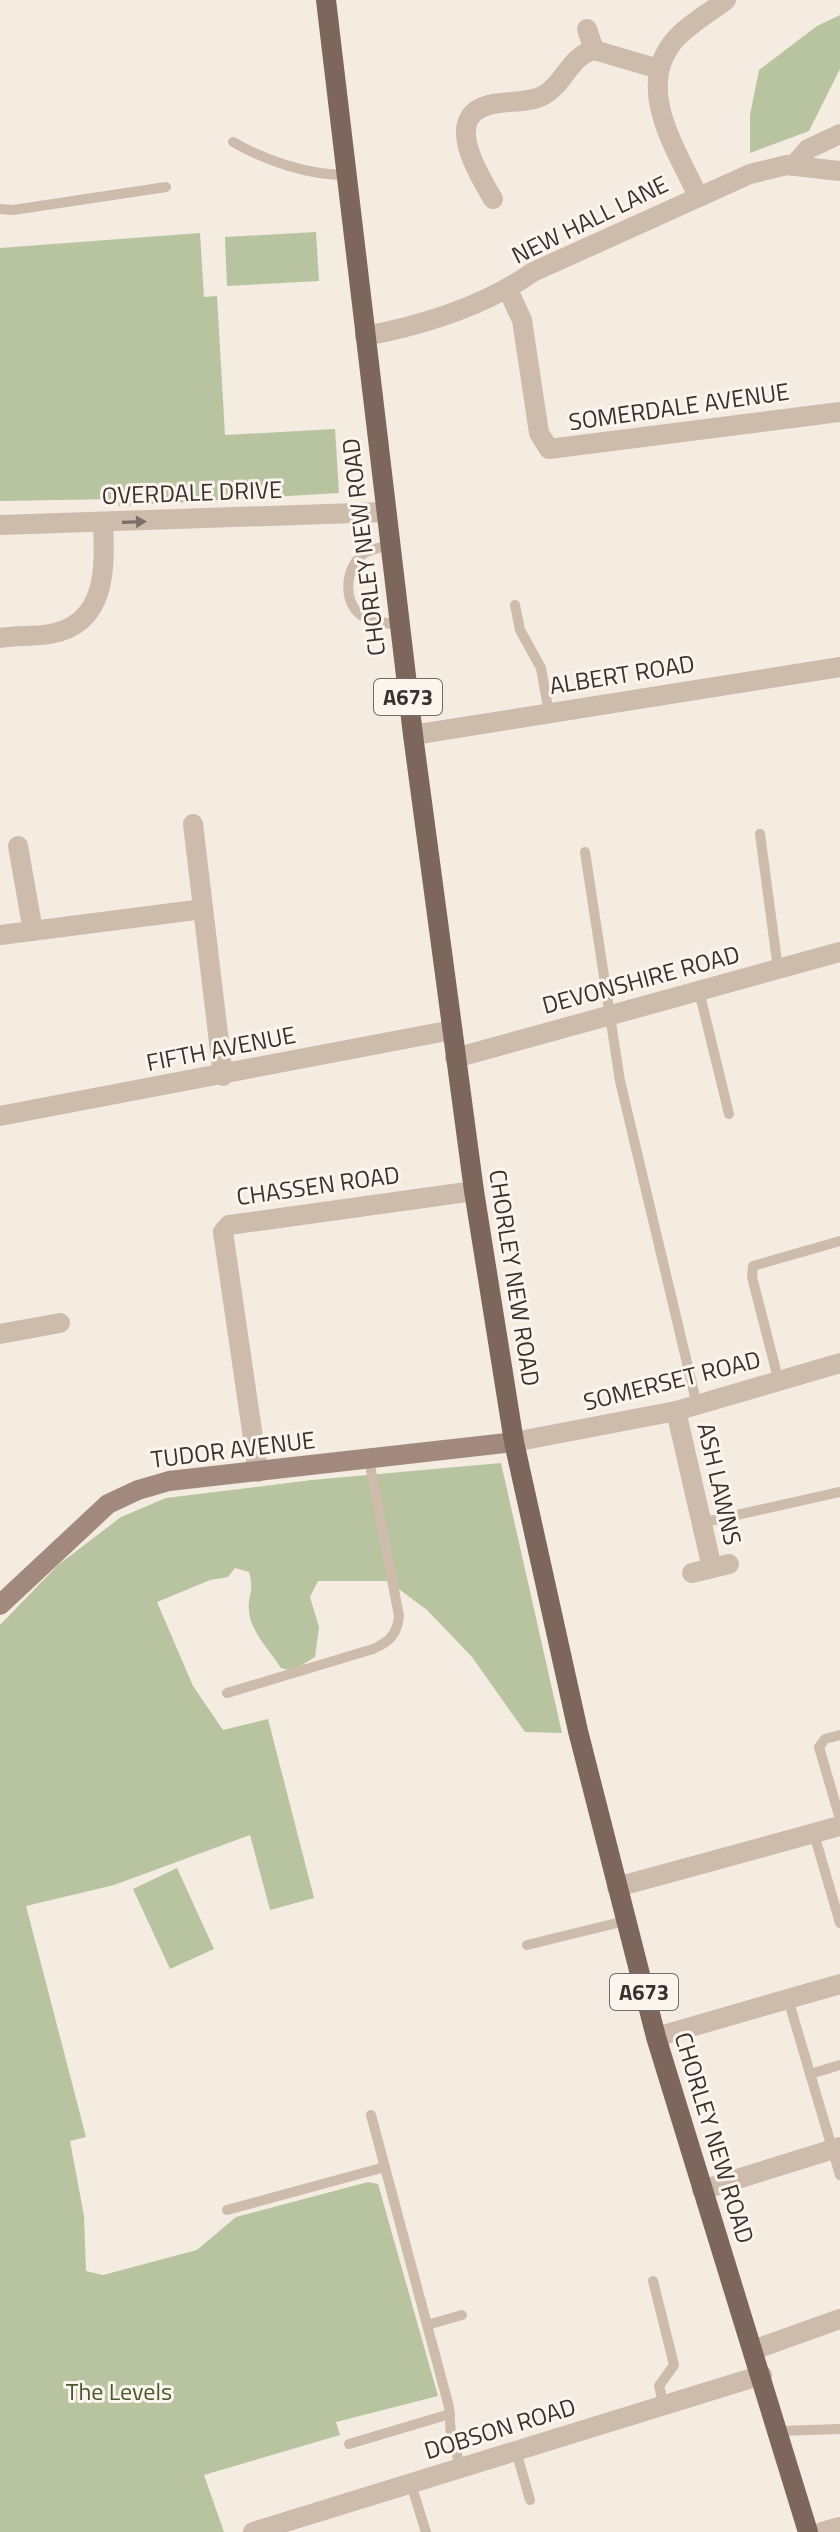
<svg xmlns="http://www.w3.org/2000/svg" width="840" height="2532" font-family="'Titillium Web',sans-serif">
  <style>
    .green { fill: #b8c4a0 }
    .lines { fill: none; stroke-linecap: round; stroke-linejoin: round }
    .service { stroke: #cdbbac; stroke-width: 10 }
    .minor { stroke: #cdbbac; stroke-width: 20 }
    .tertiary { stroke: #cdbbac; stroke-width: 20 }
    .secondary { stroke: #a18a7d; stroke-width: 20 }
    .primary { stroke: #7d675c; stroke-width: 20 }
    .oneway { fill: #7d6f65 }
    .labels { text-anchor: middle; stroke-width: 6; stroke-linejoin: round; paint-order: stroke }
    .shield { fill: #fbf5ee; stroke: #756b66; stroke-width: 2 }
    .shield-label { font-size: 22px; font-weight: bold; fill: #3b302b }
    .street-label { font-size: 24px; fill: #3b302b; stroke: #fbf5ee }
    .park-label { font-size: 24px; fill: #4a5a2e; stroke: #fbf5ee }
  </style>
  <rect width="100%" height="100%" fill="#f4ebe1"/>
  <!-- green -->
  <g class="green">
    <polygon points="840,15 840,69 809,131 750,153 750,115 759,70 817,26"/>
    <polygon points="316,232 319,281 227,286 225,237"/>
    <polygon points="200,233 204,297 217,296 225,435 335,429 339,493 119,506 118,499 0,501 0,248"/>
    <path d="M 501,1463 L 562,1733 L 525,1732 L 472,1657 L 427,1610 L 388,1581 L 318,1581 L 310,1597 L 319,1627 L 315,1657 L 292,1671 L 281,1668 C 271,1652 250,1631 249,1611 C 247,1596 255,1592 249,1572 L 235,1568 L 228,1577 L 210,1580 L 157,1602 L 193,1686 L 223,1730 L 268,1719 L 314,1898 L 270,1910 L 250,1835 L 114,1885 L 26,1906 L 86,2137 L 70,2141 L 84,2216 L 86,2271 L 103,2275 L 197,2250 L 236,2217 L 368,2182 L 378,2184 L 438,2396 L 336,2422 L 340,2435 L 204,2475 L 224,2532 L 0,2532 L 0,1625 L 58,1565 L 121,1517 L 166,1498 L 312,1480 Z"/>
    <polygon points="177,1868 214,1949 170,1969 133,1889"/>
  </g>
  <g class="lines">
    <!-- service -->
    <g class="service">
      <path d="M 233,142 C 266,161 308,175 346,175"/>
      <polyline points="0,209 13,210 166,187"/>
      <path d="M 389,545 C 381,547 372,549 365,553 C 345,565 342,602 361,615 C 372,622 387,623 399,625"/>
      <polyline points="515,605 520,630 541,668 549,713"/>
      <polyline points="760,834 778,969"/>
      <polyline points="585,852 620,1081 697,1405"/>
      <polyline points="699,991 729,1114"/>
      <polyline points="779,1382 752,1277 753,1266 840,1241"/>
      <polyline points="701,1523 840,1492"/>
      <path d="M 227,1693 L 373,1649 C 389,1642 397,1635 399,1616 L 369,1460"/>
      <polyline points="840,1735 825,1739 819,1747 840,1819"/>
      <polyline points="814,1834 840,1923"/>
      <polyline points="527,1945 625,1921"/>
      <polyline points="788,1999 840,2175"/>
      <polyline points="810,2074 840,2065"/>
      <polyline points="371,2115 449,2407 451,2435 461,2468"/>
      <polyline points="227,2210 385,2167"/>
      <polyline points="653,2281 674,2365 659,2386 664,2406"/>
      <polyline points="427,2325 462,2315"/>
      <polyline points="779,2431 840,2429"/>
      <polyline points="349,2444 450,2414"/>
      <polyline points="516,2451 530,2500"/>
      <polyline points="411,2484 426,2532"/>
    </g>
    <!-- minor -->
    <g class="minor">
      <polyline points="587,29 594,50"/>
      <polyline points="793,166 808,149 840,134"/>
      <path d="M 698,196 C 677,150 635,90 673,42 C 687,25 709,13 726,0"/>
      <path d="M 493,199 C 479,175 442,117 489,105 C 507,100 528,104 544,95 C 564,84 570,56 594,50 L 659,69"/>
      <polyline points="508,290 522,320 539,433 549,449 840,412"/>
      <path d="M 365,336 C 424,325 483,307 533,272 L 750,174 L 787,165 L 840,171"/>
      <polyline points="0,525 385,512"/>
      <path d="M 0,638 C 16,635 34,637 50,634 C 107,624 105,568 103,523"/>
      <polyline points="413,735 840,667"/>
      <polyline points="193,824 223,1076"/>
      <polyline points="18,846 33,931"/>
      <polyline points="0,935 203,909"/>
      <polyline points="455,1058 840,952"/>
      <polyline points="0,1116 452,1030"/>
      <polyline points="0,1334 60,1323"/>
      <polyline points="676,1411 712,1568"/>
      <polyline points="258,1472 223,1232 229,1225 474,1191"/>
      <polyline points="692,1573 729,1564"/>
      <polyline points="617,1887 840,1826"/>
      <polyline points="656,2037 840,1984"/>
      <polyline points="702,2190 840,2147"/>
      <polyline points="753,2350 840,2319"/>
      <polyline points="253,2532 762,2375"/>
      <polyline points="822,2532 840,2527"/>
    </g>
    <!-- tertiary -->
    <polyline class="tertiary" points="514,1442 676,1411 840,1363"/>
    <!-- secondary -->
    <polyline class="secondary" points="0,1605 108,1504 138,1490 169,1481 514,1442"/>
    <!-- primary -->
    <polyline class="primary" points="326,0 413,735 474,1191 514,1442 578,1731 656,2037 808,2532"/>
  </g>
  <!-- one-way arrows -->
  <defs><path id="oneway-solid" d="M-6-.8H1V-3.2L6.5 0L1 3.2V.8H-6Z" transform="scale(2)"/></defs>
  <use class="oneway" href="#oneway-solid" transform="translate(134 522) rotate(-2)"/>
  <g class="labels">
    <!-- shield labels -->
    <g class="shield">
      <rect x="374" y="679" width="68" height="36" rx="6"/>
      <rect x="610" y="1974" width="68" height="36" rx="6"/>
    </g>
    <g class="shield-label">
      <text x="408" y="705">A673</text>
      <text x="644" y="2000">A673</text>
    </g>
    <!-- street labels -->
    <g class="street-label">
      <text transform="translate(590 220) rotate(-26)" y="8">NEW HALL LANE</text>
      <text transform="translate(679 407) rotate(-8)" y="8">SOMERDALE AVENUE</text>
      <text transform="translate(192 493) rotate(-2)" y="8">OVERDALE DRIVE</text>
      <text transform="translate(364 547) rotate(-97)" y="8">CHORLEY NEW ROAD</text>
      <text transform="translate(622 675) rotate(-9)" y="8">ALBERT ROAD</text>
      <text transform="translate(641 980) rotate(-15)" y="8">DEVONSHIRE ROAD</text>
      <text transform="translate(221 1049) rotate(-11)" y="8">FIFTH AVENUE</text>
      <text transform="translate(318 1186) rotate(-8)" y="8">CHASSEN ROAD</text>
      <text transform="translate(514 1278) rotate(81)" y="8">CHORLEY NEW ROAD</text>
      <text transform="translate(672 1381) rotate(-14)" y="8">SOMERSET ROAD</text>
      <text transform="translate(233 1450) rotate(-7)" y="8">TUDOR AVENUE</text>
      <text transform="translate(719 1484) rotate(77)" y="8">ASH LAWNS</text>
      <text transform="translate(714 2138) rotate(73)" y="8">CHORLEY NEW ROAD</text>
      <text transform="translate(500 2429) rotate(-17)" y="8">DOBSON ROAD</text>
    </g>
    <!-- park labels -->
    <g class="park-label">
      <text x="119" y="2400">The Levels</text>
    </g>
  </g>
</svg>
